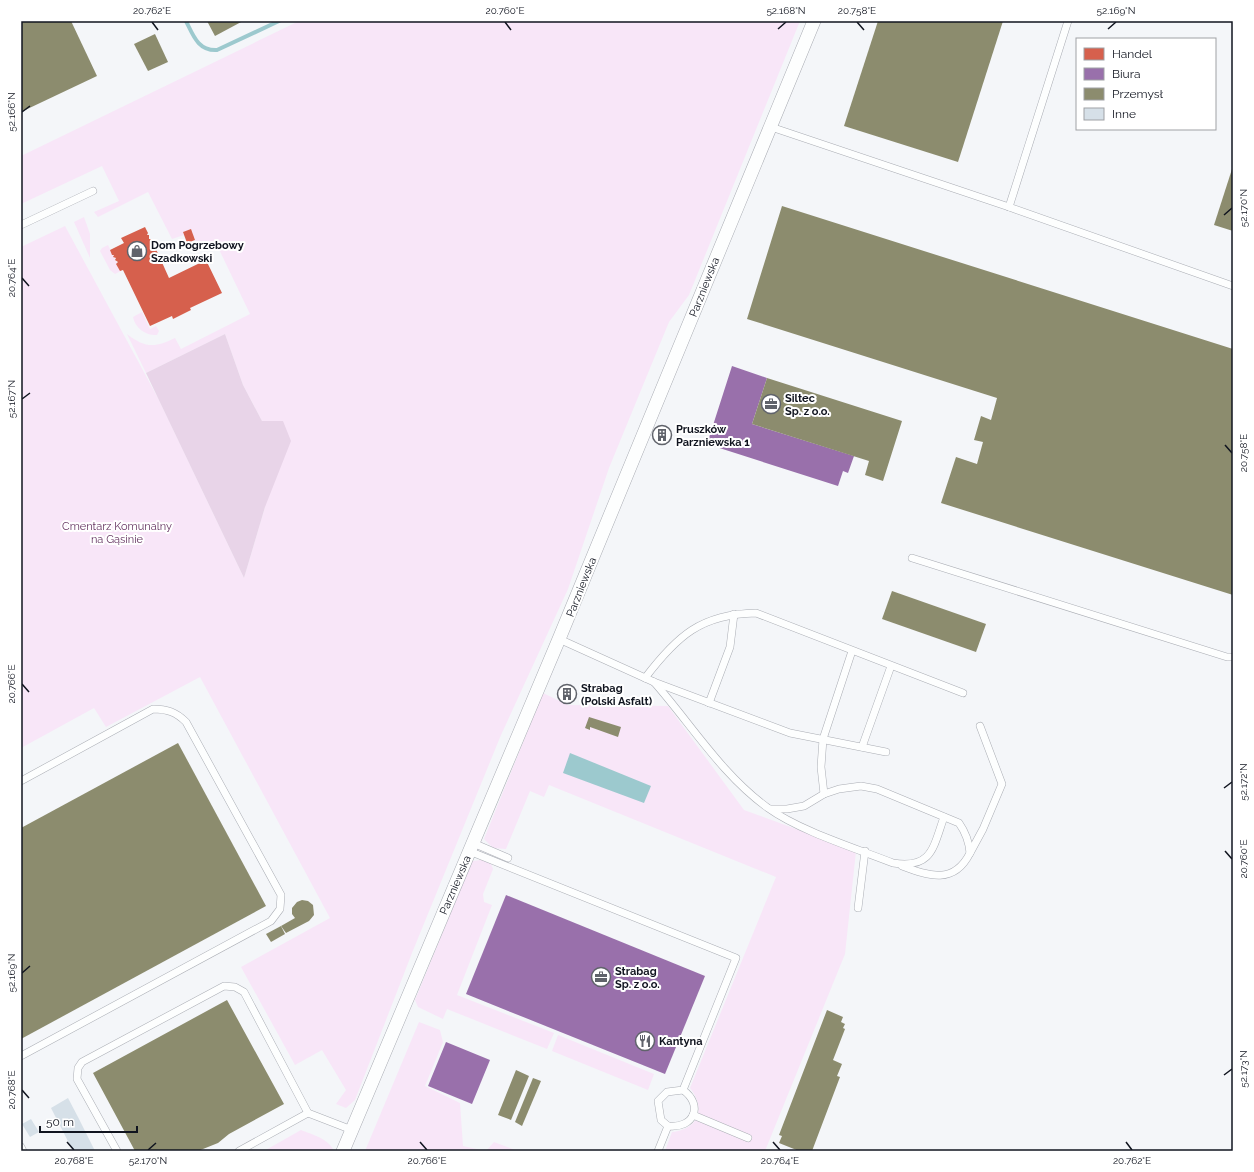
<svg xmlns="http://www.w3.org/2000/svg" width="1254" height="1172" font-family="Raleway,sans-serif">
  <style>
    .green { fill: #f8e6f8 }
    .forest { fill: #e8d4e8 }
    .water { fill: #9cc9ce }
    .shops { fill: #d6604d }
    .offices { fill: #9970ab }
    .industry { fill: #8c8c6e }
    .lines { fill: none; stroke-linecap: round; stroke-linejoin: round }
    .stream { stroke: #9cc9ce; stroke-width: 4 }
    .building { fill: #d6e0e8 }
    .lane-casing { stroke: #aaadb4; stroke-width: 8 }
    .street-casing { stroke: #aaadb4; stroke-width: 14 }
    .lane { stroke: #fdfefe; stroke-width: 7 }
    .street { stroke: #fdfefe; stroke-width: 13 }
    .ticks { fill: none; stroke: #10141f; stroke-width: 1.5 }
    .labels { text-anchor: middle; stroke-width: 4; stroke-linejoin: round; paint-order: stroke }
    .poi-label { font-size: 11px; font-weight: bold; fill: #10141f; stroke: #fff; text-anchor: start }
    .street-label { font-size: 11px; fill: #10141f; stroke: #fff }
    .park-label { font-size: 11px; fill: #643360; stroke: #fff }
    .neatline { fill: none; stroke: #10141f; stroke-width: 1.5 }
    .ticks-label { font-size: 10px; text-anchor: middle; fill: #10141f }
  </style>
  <rect width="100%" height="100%" fill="#f4f6f9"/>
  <!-- green -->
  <g class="green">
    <path d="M 299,21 L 800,21 L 689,295 L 669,322 L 609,468 L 568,589 L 501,735 L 412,953 L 355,1100 L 346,1108 L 336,1104 L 346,1090 L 322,1050 L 295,1065 L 241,967 L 330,918 L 200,677 L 106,727 L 94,708 L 21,748 L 21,247 L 65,226 L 159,400 L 244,578 L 265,507 L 262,421 L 243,385 L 225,334 L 146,373 L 127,334 C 145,348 155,348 175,338 L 181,349 L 250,314 L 215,241 L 198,249 L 191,229 L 183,232 L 184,235 L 172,239 L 148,192 L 98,217 L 94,212 L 119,201 L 102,166 L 21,204 L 21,156 Z"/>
    <polygon points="84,217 90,234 90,258 74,222"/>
    <polygon points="108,245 121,271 115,274 110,270 100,251 102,248"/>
    <path d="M 142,312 L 150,329 L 156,326 L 159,331 L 157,335 C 146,336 135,328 133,317 Z"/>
    <path d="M 543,693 L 568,705 L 668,706 L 744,810 L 856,851 L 845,954 L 765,1151 L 665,1151 L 672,1132 C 699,1129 706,1108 690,1088 L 776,877 L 549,785 L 544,797 L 530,791 L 506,849 L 493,848 L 484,839 Z"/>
    <polygon points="489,859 493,869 483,894 484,902 492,905 457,995 554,1033 547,1049 447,1009 443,1019 418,1007 415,1000 472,861"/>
    <polygon points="419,1022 440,1030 443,1042 425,1086 460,1103 463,1146 486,1151 494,1142 518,1151 365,1151"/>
    <polygon points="558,1035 654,1074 648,1090 552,1051"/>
    <path d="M 301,1130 C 313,1135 328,1138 334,1151 L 264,1151 Z"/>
  </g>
  <!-- forest -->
  <polygon class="forest" points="225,334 243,385 262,421 283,421 291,441 265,507 244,578 146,373"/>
  <!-- water -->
  <polygon class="water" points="570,753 651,786 644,803 563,773"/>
  <!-- shops -->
  <g class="shops">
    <polygon points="145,227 148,233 147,235 149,235 149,239 151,239 150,242 153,244 152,246 154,246 154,249 156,249 169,278 206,260 222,293 190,308 191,310 173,319 172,316 150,326 123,270 120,271 116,264 118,262 115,260 116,258 113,257 114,255 112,255 110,250 124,243 121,238"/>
    <polygon points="191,229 195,240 187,243 183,232"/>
  </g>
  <!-- offices -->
  <g class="offices">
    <polygon points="732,366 767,378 752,424 854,456 848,473 843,471 838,486 707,444"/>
    <polygon points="506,895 705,976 665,1074 466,994"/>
    <polygon points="446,1042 490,1060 472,1104 428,1086"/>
  </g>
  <!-- industry -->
  <g class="industry">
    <polygon points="21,21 71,21 97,76 21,112"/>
    <polygon points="207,21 243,21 215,36"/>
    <polygon points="878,21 1003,21 958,162 844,126"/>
    <polygon points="155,34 168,62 148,71 134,44"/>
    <polygon points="1233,166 1233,231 1214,225"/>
    <polygon points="782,206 1233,349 1233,595 941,503 956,457 977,464 983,442 974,440 981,416 991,420 997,398 747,319"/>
    <polygon points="767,378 902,421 883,481 865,475 869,461 752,424"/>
    <polygon points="892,591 986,624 976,652 882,619"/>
    <polygon points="567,686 573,688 568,702 561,700"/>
    <polygon points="589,717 621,727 618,737 590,727 590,730 585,728"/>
    <polygon points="178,743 266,906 21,1039 21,828"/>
    <polygon points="302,900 308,901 313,905 314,915 309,921 286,933 281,926 295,918 292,914 292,908 297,902"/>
    <polygon points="281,926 285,934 271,942 266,934"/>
    <polygon points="227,1000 284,1104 229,1134 218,1143 198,1151 135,1151 93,1073"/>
    <polygon points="827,1010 843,1017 841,1022 845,1024 843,1028 845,1029 833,1060 842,1064 837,1076 840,1077 812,1151 799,1151 779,1143 782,1136 779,1135"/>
    <polygon points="516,1070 529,1076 511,1120 498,1115"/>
    <polygon points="533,1078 541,1081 522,1126 515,1122"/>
  </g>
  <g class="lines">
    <!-- stream -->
    <path class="stream" d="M 186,21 C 193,35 198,51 217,50 L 279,21"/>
  </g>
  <!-- building -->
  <g class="building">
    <polygon points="68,1098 79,1119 95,1151 73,1151 51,1108"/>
    <polygon points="31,1119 39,1132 30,1137 22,1124"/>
  </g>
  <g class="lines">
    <defs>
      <g id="lane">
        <polyline points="771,127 1009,207 1233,286"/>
        <polyline points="1009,207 1068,21"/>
        <polyline points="21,225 93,191"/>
        <polyline points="912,558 1227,657 1233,657"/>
        <polyline points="559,639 654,682 790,733 886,752"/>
        <path d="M 645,678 C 677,636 701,614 756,613 L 963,693"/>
        <path d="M 654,682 C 691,724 722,775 768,808 C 800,831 855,848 893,863 C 932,869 933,848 944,817"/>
        <polyline points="709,703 730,647 734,614"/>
        <polyline points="862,747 891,666"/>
        <path d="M 21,781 L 153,709 C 167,709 176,712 186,722 L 281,895 L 280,909 L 271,921 L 21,1056"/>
        <polyline points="824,794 821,767 823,739 852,651"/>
        <path d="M 771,809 L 787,809 L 804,806 L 824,794 L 839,789 L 861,786 L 877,789 L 959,823 C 966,833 969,841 970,853 C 954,885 929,876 902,866"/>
        <polyline points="473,843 508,858"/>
        <polyline points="469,851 736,958 683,1090 667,1092 658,1101 661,1120 668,1126 658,1151"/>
        <polyline points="970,853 983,829 1002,784 980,726"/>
        <polyline points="858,908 865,851"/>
        <polyline points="693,1115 748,1138"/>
        <path d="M 668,1126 C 694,1129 704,1105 683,1090"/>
        <polyline points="21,1147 23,1151"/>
        <polyline points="117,1151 77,1079 78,1068 82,1062 224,986 235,987 244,992 308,1113 352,1130"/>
        <polyline points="239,1151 308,1113"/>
      </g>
      <polyline id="street" points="343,1151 559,639 814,21"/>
    </defs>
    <!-- lane casing -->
    <use href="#lane" class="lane-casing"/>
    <!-- street casing -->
    <use href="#street" class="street-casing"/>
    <!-- lane -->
    <use href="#lane" class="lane"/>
    <!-- street -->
    <use href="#street" class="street"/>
  </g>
  <!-- ticks -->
  <path class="ticks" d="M 152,22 L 158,30M 505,22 L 511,30M 857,22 L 864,30M 778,29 L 786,22M 1108,29 L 1116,22M 22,112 L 30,106M 1224,215 L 1232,208M 22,278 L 29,286M 22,399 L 30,393M 1225,445 L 1232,453M 22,684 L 29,692M 1224,788 L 1232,782M 1225,851 L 1232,859M 22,973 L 30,966M 1224,1075 L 1232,1069M 22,1090 L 29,1098M 67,1142 L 74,1150M 420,1142 L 427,1150M 773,1142 L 780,1150M 1126,1142 L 1132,1150M 148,1150 L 156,1143"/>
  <!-- icons -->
  <defs>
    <symbol id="shop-ring" viewBox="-11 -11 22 22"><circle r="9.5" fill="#fff" stroke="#60636b" stroke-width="1.5"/><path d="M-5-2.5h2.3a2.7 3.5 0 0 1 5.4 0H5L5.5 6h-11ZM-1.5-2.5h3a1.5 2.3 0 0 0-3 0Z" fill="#60636b"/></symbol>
    <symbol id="office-ring" viewBox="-11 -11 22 22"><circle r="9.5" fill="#fff" stroke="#60636b" stroke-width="1.5"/><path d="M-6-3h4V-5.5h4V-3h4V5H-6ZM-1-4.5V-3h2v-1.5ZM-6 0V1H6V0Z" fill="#60636b"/></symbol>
    <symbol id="building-ring" viewBox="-11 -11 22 22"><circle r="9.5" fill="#fff" stroke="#60636b" stroke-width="1.5"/><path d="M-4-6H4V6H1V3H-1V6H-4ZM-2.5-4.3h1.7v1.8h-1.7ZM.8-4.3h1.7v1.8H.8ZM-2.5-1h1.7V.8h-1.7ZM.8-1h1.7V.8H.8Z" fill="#60636b"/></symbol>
    <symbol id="restaurant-ring" viewBox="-11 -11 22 22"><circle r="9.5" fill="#fff" stroke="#60636b" stroke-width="1.5"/><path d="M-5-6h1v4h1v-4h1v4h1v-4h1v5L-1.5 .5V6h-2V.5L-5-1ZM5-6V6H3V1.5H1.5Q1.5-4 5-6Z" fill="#60636b"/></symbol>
  </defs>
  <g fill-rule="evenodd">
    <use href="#shop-ring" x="126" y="240" width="22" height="22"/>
    <use href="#office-ring" x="760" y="393" width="22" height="22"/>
    <use href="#building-ring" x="651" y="424" width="22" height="22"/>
    <use href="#building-ring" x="556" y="683" width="22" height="22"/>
    <use href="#office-ring" x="590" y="966" width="22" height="22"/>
    <use href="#restaurant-ring" x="634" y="1030" width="22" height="22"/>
  </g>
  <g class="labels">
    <!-- poi labels -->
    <g class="poi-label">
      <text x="151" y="249">Dom Pogrzebowy<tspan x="151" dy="13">Szadkowski</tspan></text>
      <text x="785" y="402">Siltec<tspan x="785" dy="13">Sp. z o.o.</tspan></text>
      <text x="676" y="433">Pruszków<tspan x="676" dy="13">Parzniewska 1</tspan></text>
      <text x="581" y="692">Strabag<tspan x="581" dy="13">(Polski Asfalt)</tspan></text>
      <text x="615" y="975">Strabag<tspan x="615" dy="13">Sp. z o.o.</tspan></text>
      <text x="659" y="1045">Kantyna</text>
    </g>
    <!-- street labels -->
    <g class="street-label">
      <text transform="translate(704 287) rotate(-68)" y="4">Parzniewska</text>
      <text transform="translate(581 587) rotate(-68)" y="4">Parzniewska</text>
      <text transform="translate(455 885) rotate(-67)" y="4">Parzniewska</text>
    </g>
    <!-- park labels -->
    <g class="park-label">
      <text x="117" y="530">Cmentarz Komunalny<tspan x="117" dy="13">na Gąsinie</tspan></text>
    </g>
  </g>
  <!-- border -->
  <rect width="1254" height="1172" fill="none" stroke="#ffffff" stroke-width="44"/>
  <!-- legend -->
  <rect x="1076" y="38" width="140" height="92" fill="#ffffff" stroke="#9fa1a5"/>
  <rect x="1084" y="48" width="20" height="12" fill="#d6604d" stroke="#9fa1a5"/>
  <text x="1112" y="58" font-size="12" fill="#10141f">Handel</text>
  <rect x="1084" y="68" width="20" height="12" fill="#9970ab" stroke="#9fa1a5"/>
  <text x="1112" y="78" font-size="12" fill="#10141f">Biura</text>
  <rect x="1084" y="88" width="20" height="12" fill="#8c8c6e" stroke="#9fa1a5"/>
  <text x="1112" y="98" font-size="12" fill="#10141f">Przemysł</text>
  <rect x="1084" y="108" width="20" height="12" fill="#d6e0e8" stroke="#9fa1a5"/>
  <text x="1112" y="118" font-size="12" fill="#10141f">Inne</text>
  <!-- scale -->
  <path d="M40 1126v6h97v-6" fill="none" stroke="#10141f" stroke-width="2"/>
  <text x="46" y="1126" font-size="12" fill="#10141f" stroke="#ffffff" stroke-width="3" paint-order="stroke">50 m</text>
  <rect x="22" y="22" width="1210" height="1128" class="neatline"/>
  <g class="ticks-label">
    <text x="152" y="14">20.762°E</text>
    <text x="505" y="14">20.760°E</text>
    <text x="786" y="14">52.168°N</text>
    <text x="857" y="14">20.758°E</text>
    <text x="1116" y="14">52.169°N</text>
    <text transform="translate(11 112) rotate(-90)" y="4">52.166°N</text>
    <text transform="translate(1243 208) rotate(-90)" y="4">52.170°N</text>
    <text transform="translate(11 278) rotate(-90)" y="4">20.764°E</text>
    <text transform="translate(11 399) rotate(-90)" y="4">52.167°N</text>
    <text transform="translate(1243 453) rotate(-90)" y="4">20.758°E</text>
    <text transform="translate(11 684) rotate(-90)" y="4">20.766°E</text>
    <text transform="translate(1243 782) rotate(-90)" y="4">52.172°N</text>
    <text transform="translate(1243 859) rotate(-90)" y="4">20.760°E</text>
    <text transform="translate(11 973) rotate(-90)" y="4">52.169°N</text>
    <text transform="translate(1243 1069) rotate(-90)" y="4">52.173°N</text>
    <text transform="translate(11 1090) rotate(-90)" y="4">20.768°E</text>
    <text x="74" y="1164">20.768°E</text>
    <text x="148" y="1164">52.170°N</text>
    <text x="427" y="1164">20.766°E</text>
    <text x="780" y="1164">20.764°E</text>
    <text x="1132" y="1164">20.762°E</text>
  </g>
</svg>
